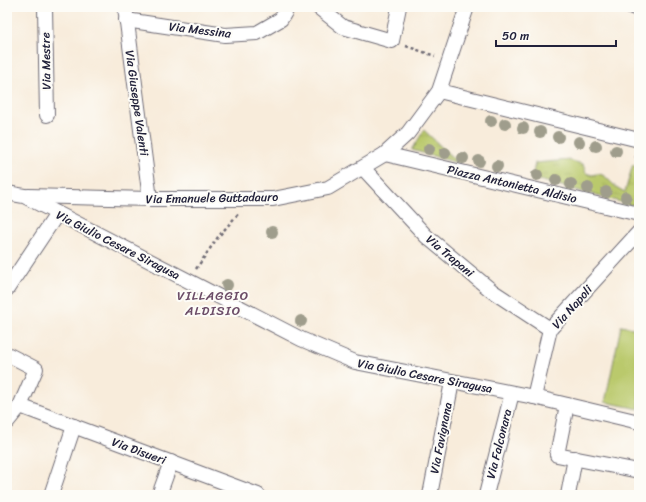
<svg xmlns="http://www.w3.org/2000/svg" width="646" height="502" font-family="Sriracha,sans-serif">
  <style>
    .green { fill: #bac96c; stroke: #6e7654 }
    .park { fill: url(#park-tufts); stroke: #6e7654 }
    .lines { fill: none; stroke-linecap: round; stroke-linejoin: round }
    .minor-casing { stroke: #6d6973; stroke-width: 16 }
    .path { stroke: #6d6973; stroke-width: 2.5; stroke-dasharray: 3 3; stroke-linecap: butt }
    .minor { stroke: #fff; stroke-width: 14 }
    .tree { fill: #9f9d8c }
    .labels { text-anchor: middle; stroke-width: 4; stroke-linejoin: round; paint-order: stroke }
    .street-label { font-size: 12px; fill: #22223b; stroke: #fdfcf7 }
    .neighbourhood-label { font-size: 13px; letter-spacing: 1px; fill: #6c4d68; stroke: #fdfcf7 }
  </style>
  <defs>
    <pattern id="park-tufts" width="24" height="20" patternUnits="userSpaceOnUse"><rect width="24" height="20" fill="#bac96c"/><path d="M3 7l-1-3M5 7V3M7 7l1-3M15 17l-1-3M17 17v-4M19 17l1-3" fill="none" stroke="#a0ac5e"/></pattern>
  </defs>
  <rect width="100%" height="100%" fill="#fdfcf7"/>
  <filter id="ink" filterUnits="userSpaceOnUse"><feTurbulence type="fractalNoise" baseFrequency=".025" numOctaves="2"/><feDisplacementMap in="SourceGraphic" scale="8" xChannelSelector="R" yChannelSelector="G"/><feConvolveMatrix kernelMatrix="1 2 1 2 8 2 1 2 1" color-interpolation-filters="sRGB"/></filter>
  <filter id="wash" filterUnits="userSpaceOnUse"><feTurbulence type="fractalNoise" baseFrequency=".012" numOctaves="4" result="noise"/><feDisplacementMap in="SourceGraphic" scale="16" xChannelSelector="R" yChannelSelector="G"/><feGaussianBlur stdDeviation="0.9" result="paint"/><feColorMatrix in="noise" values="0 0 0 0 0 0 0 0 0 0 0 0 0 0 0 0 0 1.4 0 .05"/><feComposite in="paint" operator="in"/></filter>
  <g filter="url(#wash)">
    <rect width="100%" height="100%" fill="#f8ecdb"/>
    <!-- green -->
    <polygon class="green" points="621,326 639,329 639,409 605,402"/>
    <!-- park -->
    <g class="park">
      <polygon points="424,130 458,163 412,150"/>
      <path d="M 568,160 L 583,164 L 586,173 L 592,175 C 603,171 607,179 614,185 C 617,188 621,190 625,192 L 633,164 L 639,170 L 639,207 L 532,178 L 535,163 Z"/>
    </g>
  </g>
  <g filter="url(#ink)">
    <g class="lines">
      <defs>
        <g id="minor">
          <polyline points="45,7 47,115"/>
          <polyline points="125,7 150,199"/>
          <polyline points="318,7 343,27 392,41 399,7"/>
          <polyline points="632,7 639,9"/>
          <polyline points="126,20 225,35 257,33 281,19 288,7"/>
          <polyline points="439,91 639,140"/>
          <polyline points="385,154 639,214"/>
          <polyline points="363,168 426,236 492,291 550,329"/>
          <polyline points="7,193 24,196 301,339 355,362 534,397 639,422"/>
          <polyline points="28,196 150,199 273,199 328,188 385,154 408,133 439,91 467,7"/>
          <polyline points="7,289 57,214"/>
          <polyline points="7,354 36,369 20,406 7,422"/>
          <polyline points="534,397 550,329 639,232"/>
          <polyline points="567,405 557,455 639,471"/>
          <polyline points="20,406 258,495"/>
          <polyline points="51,495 74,426"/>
          <polyline points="159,495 171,462"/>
          <polyline points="430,495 452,382"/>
          <polyline points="486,495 512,393"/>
          <polyline points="568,495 575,458"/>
        </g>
      </defs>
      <!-- minor casing -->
      <use href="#minor" class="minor-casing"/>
      <!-- path -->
      <g class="path">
        <polyline points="406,46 435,56"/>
        <polyline points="635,156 639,159"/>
        <polyline points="196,269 218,237 238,214"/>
      </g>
      <!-- minor -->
      <use href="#minor" class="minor"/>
    </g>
    <!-- trees -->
    <g class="tree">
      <circle cx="491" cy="121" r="6"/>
      <circle cx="505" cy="124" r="6"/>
      <circle cx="523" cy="128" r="6"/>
      <circle cx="540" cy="132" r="6"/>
      <circle cx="558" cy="137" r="6"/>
      <circle cx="579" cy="142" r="6"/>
      <circle cx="596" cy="146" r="6"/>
      <circle cx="429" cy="149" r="6"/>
      <circle cx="616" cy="151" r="6"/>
      <circle cx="445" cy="153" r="6"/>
      <circle cx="463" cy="158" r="6"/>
      <circle cx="479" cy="161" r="6"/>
      <circle cx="497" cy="166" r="6"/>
      <circle cx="537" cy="175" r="6"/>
      <circle cx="556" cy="180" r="6"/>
      <circle cx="571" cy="184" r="6"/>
      <circle cx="588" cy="188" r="6"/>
      <circle cx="606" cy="192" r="6"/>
      <circle cx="626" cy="197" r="6"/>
      <circle cx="272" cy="232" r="6"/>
      <circle cx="227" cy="285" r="6"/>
      <circle cx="301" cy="321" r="6"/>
    </g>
  </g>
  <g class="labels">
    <!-- street labels -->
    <g class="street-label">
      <text transform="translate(200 30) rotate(7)" y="4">Via Messina</text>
      <text transform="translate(46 61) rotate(-91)" y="4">Via Mestre</text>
      <text transform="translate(137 103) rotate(82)" y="4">Via Giuseppe Valenti</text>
      <text transform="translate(512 184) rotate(13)" y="4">Piazza Antonietta Aldisio</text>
      <text transform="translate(212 198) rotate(-1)" y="4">Via Emanuele Guttadauro</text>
      <text transform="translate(118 245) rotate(27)" y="4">Via Giulio Cesare Siragusa</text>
      <text transform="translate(450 256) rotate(40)" y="4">Via Trapani</text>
      <text transform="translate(572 307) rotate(-48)" y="4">Via Napoli</text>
      <text transform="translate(425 376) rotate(11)" y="4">Via Giulio Cesare Siragusa</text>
      <text transform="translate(441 438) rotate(-79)" y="4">Via Favignana</text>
      <text transform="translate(499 444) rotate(-76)" y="4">Via Falconara</text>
      <text transform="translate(139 451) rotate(20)" y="4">Via Disueri</text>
    </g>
    <!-- neighbourhood labels -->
    <g class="neighbourhood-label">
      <text x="213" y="300">VILLAGGIO<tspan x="213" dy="15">ALDISIO</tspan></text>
    </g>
  </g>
  <!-- margin -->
  <rect width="646" height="502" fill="none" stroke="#fdfcf7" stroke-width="24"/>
  <!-- scale -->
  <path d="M496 40v6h120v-6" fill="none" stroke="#22223b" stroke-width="2"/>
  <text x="502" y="40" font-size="12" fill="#22223b" stroke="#fdfcf7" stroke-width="3" paint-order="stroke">50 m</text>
</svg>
